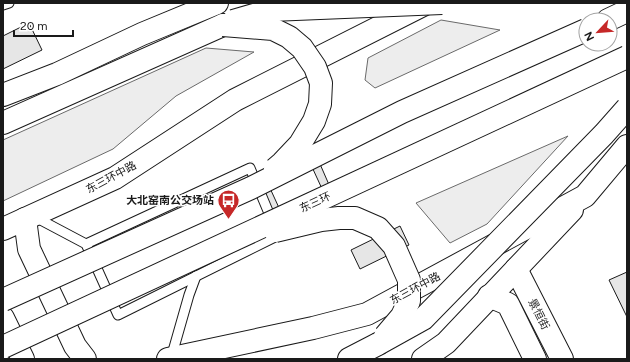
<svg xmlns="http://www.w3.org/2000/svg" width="630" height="362" font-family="Figtree,'Noto Sans SC',sans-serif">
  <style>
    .built { fill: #ededed; stroke: #6a6a6a }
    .building { fill: #e6e6e6; stroke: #1a1a1a }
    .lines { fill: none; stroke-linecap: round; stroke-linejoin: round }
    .lane-casing { stroke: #1a1a1a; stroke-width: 11 }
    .secondary-casing { stroke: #1a1a1a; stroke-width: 24 }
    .highway-casing { stroke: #1a1a1a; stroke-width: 24 }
    .lane { stroke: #fff; stroke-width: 9 }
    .secondary { stroke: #fff; stroke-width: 22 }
    .highway { stroke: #fff; stroke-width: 22 }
    .highway-bridge-casing { stroke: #1a1a1a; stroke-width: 24; stroke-linecap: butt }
    .highway-bridge { stroke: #fff; stroke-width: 22 }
    .labels { text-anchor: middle; stroke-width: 3; stroke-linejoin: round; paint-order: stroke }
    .street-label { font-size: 11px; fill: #1a1a1a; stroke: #fff }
    .poi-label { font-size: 11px; font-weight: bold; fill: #1a1a1a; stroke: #fff; text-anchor: end }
  </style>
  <rect width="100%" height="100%" fill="#fff"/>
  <!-- built -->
  <g class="built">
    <polygon points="441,20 500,30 375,88 365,80 368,58"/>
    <polygon points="206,48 254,52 176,96 113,149 3,201 3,140"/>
    <polygon points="568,136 487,224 450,243 416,203"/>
  </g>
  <!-- building -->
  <g class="building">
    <polygon points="29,23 42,50 3,69 3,36"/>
    <polygon points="320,164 330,187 323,191 312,167"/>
    <polygon points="269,186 280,210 272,213 261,190"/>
    <polygon points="400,226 409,245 360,269 351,250"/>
    <polygon points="627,272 627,317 609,280"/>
  </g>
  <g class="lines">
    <defs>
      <g id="lane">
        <polyline points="3,5 9,3"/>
        <polyline points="35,217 86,244 118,315 279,235 278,235"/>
        <polyline points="86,244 250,168 273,223"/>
        <polyline points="171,358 189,295 196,276"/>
      </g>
      <g id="secondary">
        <polyline points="3,95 57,74 142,34 217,3"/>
        <polyline points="25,219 29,249 75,346 85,359"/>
        <polyline points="3,229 115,178 235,100 427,3"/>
        <polyline points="516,269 562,359"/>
        <polyline points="489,296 508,304 535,359"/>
        <polyline points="3,318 23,359"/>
        <polyline points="168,359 313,328 367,314 585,196 627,146"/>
        <polyline points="423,359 446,343 572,210"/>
      </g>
      <g id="highway">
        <polyline points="608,20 627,11"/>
        <polyline points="3,123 223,25"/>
        <polyline points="349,359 378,344"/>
      </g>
    </defs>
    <!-- lane casing -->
    <use href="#lane" class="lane-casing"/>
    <!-- secondary casing -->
    <use href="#secondary" class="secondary-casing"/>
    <!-- highway casing -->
    <use href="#highway" class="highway-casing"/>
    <!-- lane -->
    <use href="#lane" class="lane"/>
    <!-- secondary -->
    <use href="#secondary" class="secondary"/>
    <!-- highway -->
    <use href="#highway" class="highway"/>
    <defs>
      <g id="highway-bridge">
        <polyline points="233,21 271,10 442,3"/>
        <polyline points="223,25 273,29 289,37 302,48 315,67 321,83 320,104 314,121 300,144 282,163 275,169"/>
        <polyline points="275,231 321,220 339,218 355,218 378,228 394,246 409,280 409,301 402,316 385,336"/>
        <polyline points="3,300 251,188 402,112 586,30"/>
        <polyline points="378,344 423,319 604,134 627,108"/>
        <polyline points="3,347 627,57"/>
      </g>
    </defs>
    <!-- highway-bridge casing -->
    <use href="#highway-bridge" class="highway-bridge-casing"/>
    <!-- highway-bridge -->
    <use href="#highway-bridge" class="highway-bridge"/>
  </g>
  <!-- icons -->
  <defs>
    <symbol id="bus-pin" viewBox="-11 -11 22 30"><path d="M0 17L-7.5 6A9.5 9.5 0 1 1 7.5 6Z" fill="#c62828" stroke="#fff"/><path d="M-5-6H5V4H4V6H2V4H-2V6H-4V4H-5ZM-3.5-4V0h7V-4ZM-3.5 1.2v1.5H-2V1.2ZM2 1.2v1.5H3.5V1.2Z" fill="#fff"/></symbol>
  </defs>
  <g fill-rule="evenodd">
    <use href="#bus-pin" x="216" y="188" width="25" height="34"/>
  </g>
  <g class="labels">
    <!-- street labels -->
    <g class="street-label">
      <text transform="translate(111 177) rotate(-28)" y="4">东三环中路</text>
      <text transform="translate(315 202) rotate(-25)" y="4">东三环</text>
      <text transform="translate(415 288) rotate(-28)" y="4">东三环中路</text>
      <text transform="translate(539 314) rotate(63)" y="4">景恒街</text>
    </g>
    <!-- poi labels -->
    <g class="poi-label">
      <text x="214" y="204">大北窑南公交场站</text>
    </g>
  </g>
  <!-- border -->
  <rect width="630" height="362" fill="none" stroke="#1a1a1a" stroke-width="8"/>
  <!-- north arrow -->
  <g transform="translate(598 32) rotate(244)"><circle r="19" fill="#ffffff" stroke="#a3a3a3"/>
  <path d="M0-3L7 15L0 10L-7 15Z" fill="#c62828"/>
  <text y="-6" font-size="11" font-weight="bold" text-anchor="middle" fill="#1a1a1a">N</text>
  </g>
  <!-- scale -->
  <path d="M14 30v6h59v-6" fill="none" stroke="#1a1a1a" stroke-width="2"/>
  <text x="20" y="30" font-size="12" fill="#1a1a1a" stroke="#ffffff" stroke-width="3" paint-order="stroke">20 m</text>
</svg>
